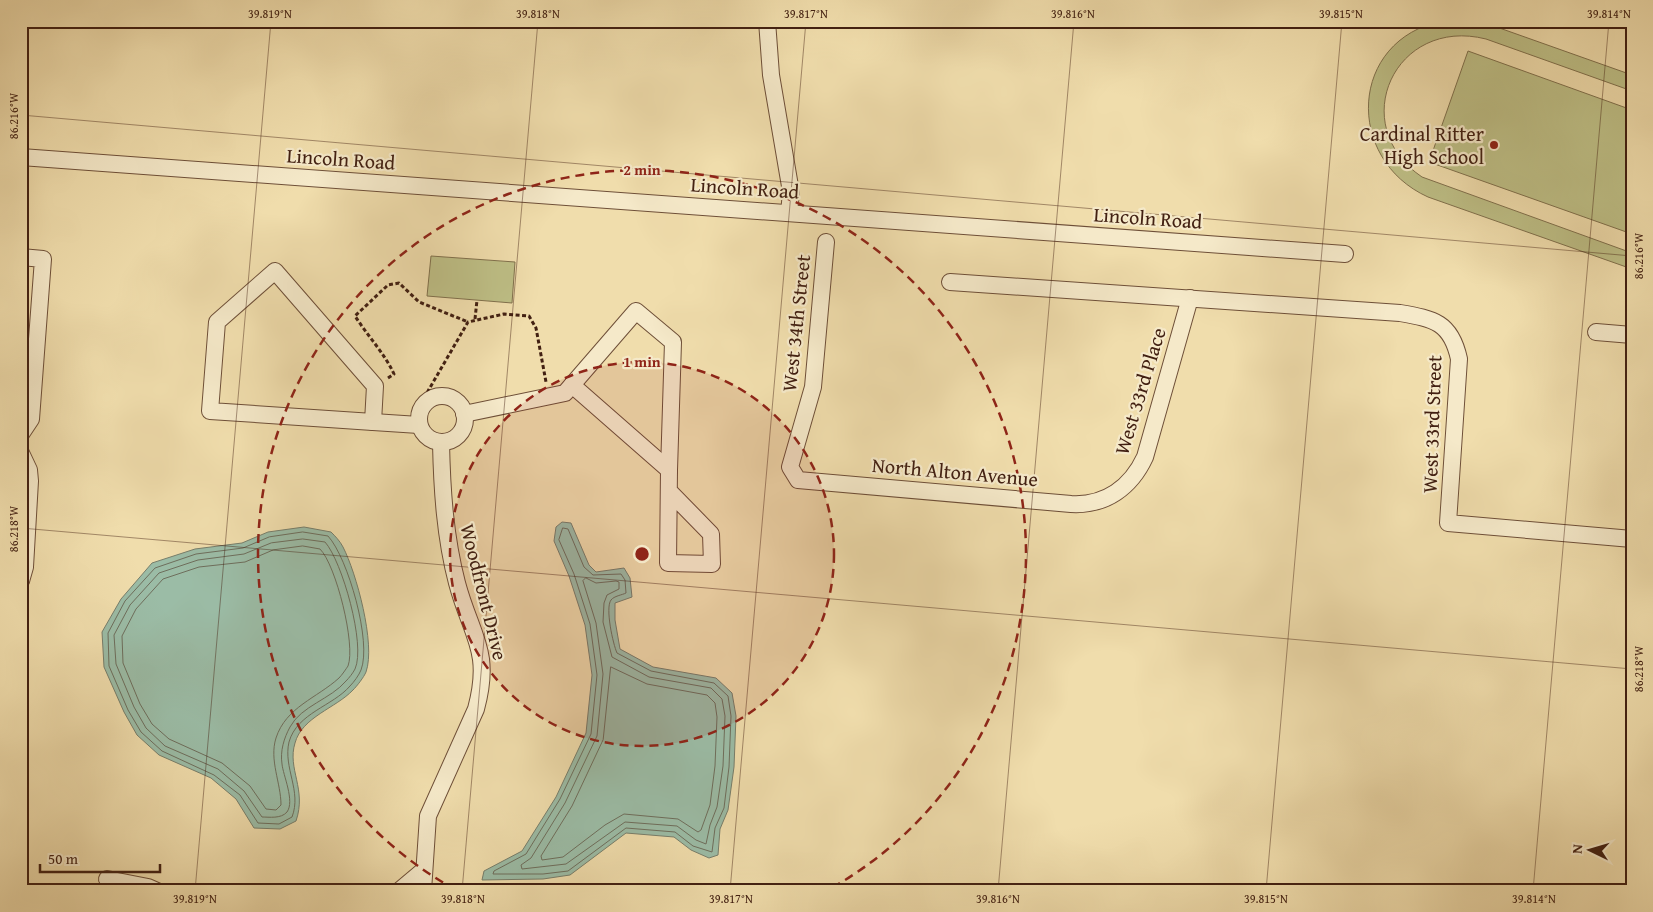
<svg xmlns="http://www.w3.org/2000/svg" width="1653" height="912" font-family="'Gentium Book Plus',serif">
  <style>
    .green { fill: #bebf86; stroke: #80704c }
    .water { fill: #9bbca6; stroke: #777e6b }
    .lines { fill: none; stroke-linecap: round; stroke-linejoin: round }
    .shore { stroke: #6e6e5c; stroke-width: 1 }
    .street-casing { stroke: #6e4f38; stroke-width: 18 }
    .path { stroke: #422012; stroke-width: 3; stroke-dasharray: 4 2.5; stroke-linecap: butt }
    .street { stroke: #f5e9c9; stroke-width: 16 }
    .ticks { fill: none; stroke: #422012; stroke-width: 1; stroke-opacity: 0.45 }
    .ring { fill: none; stroke: #8f2418; stroke-width: 2.5; stroke-dasharray: 9 6 }
    .poi-dot { fill: #8f2418; stroke: #f5e9c9; stroke-width: 2 }
    .labels { text-anchor: middle; stroke-width: 4.5; stroke-linejoin: round; paint-order: stroke }
    .poi-label { font-size: 20px; fill: #422012; stroke: #f5e9c9; text-anchor: end }
    .street-label { font-size: 20px; fill: #422012; stroke: #f5e9c9 }
    .centre { fill: #8f2418; stroke: #f5e9c9; stroke-width: 2.5 }
    .ring-label { font-size: 15px; text-anchor: middle; font-weight: bold; fill: #8f2418; stroke: #f5e9c9; stroke-width: 4.5; stroke-linejoin: round; paint-order: stroke }
    .neatline { fill: none; stroke: #422012; stroke-width: 2 }
    .ticks-label { font-size: 12px; text-anchor: middle; fill: #422012 }
  </style>
  <rect width="100%" height="100%" fill="#f0ddac"/>
  <filter id="stains"><feTurbulence type="fractalNoise" baseFrequency=".004" numOctaves="4"/><feColorMatrix values="0 0 0 0 .2 0 0 0 0 .09 0 0 0 0 .02 0 0 0 .5 -.17"/></filter>
  <radialGradient id="worn" r=".72"><stop offset=".6" stop-color="#630" stop-opacity="0"/><stop offset="1" stop-color="#630" stop-opacity=".3"/></radialGradient>
  <!-- green -->
  <g class="green">
    <path d="M 1442,21 L 1479,21 L 1491,25 L 1632,75 L 1632,91 L 1486,39 C 1395,16 1345,125 1422,177 L 1632,253 L 1632,269 L 1428,197 C 1344,159 1349,40 1442,21 Z"/>
    <polygon points="1468,51 1632,110 1632,234 1429,162"/>
    <polygon points="431,256 515,262 512,303 427,296"/>
  </g>
  <!-- water -->
  <g class="water">
    <polygon points="562,522 571,523 589,565 596,572 624,568 630,578 632,597 615,603 615,620 620,649 653,667 716,678 732,693 736,716 734,767 728,810 720,829 718,855 709,858 691,850 674,837 626,833 570,875 543,879 482,880 484,871 522,851 556,797 586,733 592,675 585,625 569,576 554,541 556,527"/>
    <path d="M 304,527 L 331,532 C 335,536 340,541 343,547 C 356,572 376,644 366,672 C 364,677 357,686 353,690 C 336,708 302,717 295,743 C 287,769 307,789 296,821 L 280,829 L 254,828 L 236,799 L 211,778 L 159,755 L 137,735 L 124,712 L 104,667 L 102,632 L 121,599 L 152,563 L 195,549 L 242,543 L 268,532 Z"/>
  </g>
  <g class="lines">
    <!-- shore -->
    <g class="shore">
      <path d="M 563,528 L 568,529 L 584,567 L 593,575 L 621,574 L 625,580 L 626,593 C 622,595 614,596 611,600 C 605,608 613,644 617,653 L 651,671 L 714,683 L 728,696 L 731,716 L 729,767 L 724,808 L 715,828 L 712,852 L 693,846 L 675,832 L 626,828 L 568,871 L 543,874 L 493,874 L 494,871 L 526,854 L 560,799 L 591,734 L 597,675 L 590,624 L 574,574 L 559,540 Z"/>
      <path d="M 303,532 L 328,536 C 348,558 372,642 361,670 C 359,675 354,682 350,686 C 333,706 297,713 289,742 C 283,768 302,791 292,817 L 279,824 L 258,823 L 240,795 L 214,775 L 162,751 L 141,732 L 128,710 L 109,666 L 108,633 L 125,601 L 155,568 L 196,554 L 243,548 L 269,537 Z"/>
      <path d="M 303,539 L 325,542 C 342,561 366,645 355,669 C 353,673 349,678 346,681 C 331,699 301,706 290,727 C 284,738 280,751 282,764 C 283,775 295,801 287,812 C 281,819 269,817 262,817 L 244,791 L 218,769 L 165,746 L 146,728 L 134,707 L 116,664 L 114,635 L 130,605 L 159,573 L 198,560 L 244,554 L 271,543 Z"/>
      <path d="M 303,546 L 320,549 C 336,565 356,645 348,666 C 346,669 342,675 339,678 C 317,698 286,707 276,738 C 269,760 281,783 281,805 L 276,810 L 266,809 L 250,786 L 222,763 L 169,739 L 152,724 L 140,704 L 123,663 L 122,636 L 136,609 L 163,579 L 199,567 L 245,562 L 273,550 Z"/>
      <polygon points="586,578 596,583 616,581 619,582 619,589 607,595 604,603 603,622 612,657 649,677 711,688 722,699 725,716 723,766 717,807 710,825 706,844 696,840 677,826 625,822 566,864 522,869 521,865 531,858 565,803 597,736 603,674 596,623 583,581"/>
      <polygon points="611,667 647,684 707,695 715,703 717,717 715,766 710,805 701,830 698,832 678,819 624,814 605,825 563,857 542,860 541,856 572,806 603,740"/>
    </g>
    <defs>
      <g id="street">
        <polyline points="767,21 771,75 791,192 789,213"/>
        <polyline points="21,157 1345,254"/>
        <path d="M 826,242 L 813,387 L 790,467 L 798,480 L 1071,504 C 1106,506 1131,487 1145,457 L 1190,298"/>
        <polyline points="21,257 43,259 31,419 21,434"/>
        <polygon points="275,271 375,386 373,422 210,411 217,322"/>
        <path d="M 950,282 L 1400,313 C 1434,319 1451,322 1459,359 L 1448,523 L 1632,539"/>
        <polyline points="1596,332 1632,335"/>
        <polyline points="572,385 669,470 668,563 712,564 711,534 669,491"/>
        <circle cx="442" cy="419" r="23"/>
        <polyline points="464,414 565,393 636,311 673,342 669,470"/>
        <polyline points="373,422 419,425"/>
        <polyline points="21,453 29,470 30,481 25,567 21,581"/>
        <polyline points="107,879 148,887 157,891"/>
        <polyline points="399,891 424,870"/>
        <path d="M 423,891 L 428,816 L 476,709 C 492,650 471,636 457,583 C 445,537 442,490 441,443"/>
      </g>
    </defs>
    <!-- street casing -->
    <use href="#street" class="street-casing"/>
    <!-- path -->
    <g class="path">
      <polyline points="475,319 477,300"/>
      <path d="M 388,378 L 394,374 C 385,354 367,335 355,316 L 388,285 L 399,283 L 419,302 L 468,322"/>
      <polyline points="430,399 428,391 468,322 504,314 529,316 536,328 546,382"/>
    </g>
    <!-- street -->
    <use href="#street" class="street"/>
  </g>
  <!-- ticks -->
  <path class="ticks" d="M 21,115 L 1632,256M 21,528 L 1632,669M 195,891 L 271,21M 462,891 L 538,21M 730,891 L 806,21M 998,891 L 1074,21M 1266,891 L 1342,21M 1533,891 L 1609,21"/>
  <!-- distance rings -->
  <circle cx="642" cy="554" r="192" fill="#8f2418" fill-opacity=".12"/>
  <g class="ring">
    <circle cx="642" cy="554" r="192"/>
    <path d="M456 890A384 384 0 1 1 828 890"/>
  </g>
  <!-- markers -->
  <circle class="poi-dot" cx="1494" cy="145" r="5"/>
  <g class="labels">
    <!-- poi labels -->
    <g class="poi-label">
      <text x="1484" y="141">Cardinal Ritter<tspan x="1484" dy="23">High School</tspan></text>
    </g>
    <!-- street labels -->
    <g class="street-label">
      <text transform="translate(341 159) rotate(4)" y="7">Lincoln Road</text>
      <text transform="translate(745 188) rotate(4)" y="7">Lincoln Road</text>
      <text transform="translate(1148 218) rotate(4)" y="7">Lincoln Road</text>
      <text transform="translate(796 323) rotate(-84)" y="7">West 34th Street</text>
      <text transform="translate(1140 391) rotate(-73)" y="7">West 33rd Place</text>
      <text transform="translate(1432 424) rotate(-88)" y="7">West 33rd Street</text>
      <text transform="translate(955 472) rotate(5)" y="7">North Alton Avenue</text>
      <text transform="translate(484 592) rotate(76)" y="7">Woodfront Drive</text>
    </g>
  </g>
  <circle cx="642" cy="554" r="8" class="centre"/>
  <g class="ring-label">
    <text x="642" y="175">2 min</text>
    <text x="642" y="367">1 min</text>
  </g>
  <!-- margin -->
  <rect width="1653" height="912" fill="none" stroke="#f0ddac" stroke-width="55"/>
  <!-- north arrow -->
  <g transform="translate(1590 850) rotate(275)" stroke="#f5e9c9" stroke-width="4" paint-order="stroke">
  <path d="M0-4L9 19L0 12L-9 19Z" fill="#422012"/>
  <text y="-8" font-size="14" font-weight="bold" text-anchor="middle" fill="#422012">N</text>
  </g>
  <!-- scale -->
  <path d="M40 864v8h120v-8" fill="none" stroke="#422012" stroke-width="2.5"/>
  <text x="48" y="864" font-size="15" fill="#422012" stroke="#f5e9c9" stroke-width="4" paint-order="stroke">50 m</text>
  <rect x="28" y="28" width="1598" height="856" class="neatline"/>
  <g class="ticks-label">
    <text x="270" y="18">39.819°N</text>
    <text x="538" y="18">39.818°N</text>
    <text x="806" y="18">39.817°N</text>
    <text x="1073" y="18">39.816°N</text>
    <text x="1341" y="18">39.815°N</text>
    <text x="1609" y="18">39.814°N</text>
    <text transform="translate(14 116) rotate(-90)" y="4">86.216°W</text>
    <text transform="translate(1639 256) rotate(-90)" y="4">86.216°W</text>
    <text transform="translate(14 529) rotate(-90)" y="4">86.218°W</text>
    <text transform="translate(1639 669) rotate(-90)" y="4">86.218°W</text>
    <text x="195" y="903">39.819°N</text>
    <text x="463" y="903">39.818°N</text>
    <text x="731" y="903">39.817°N</text>
    <text x="998" y="903">39.816°N</text>
    <text x="1266" y="903">39.815°N</text>
    <text x="1534" y="903">39.814°N</text>
  </g>
  <rect width="100%" height="100%" filter="url(#stains)"/>
  <rect width="100%" height="100%" fill="url(#worn)"/>
</svg>
